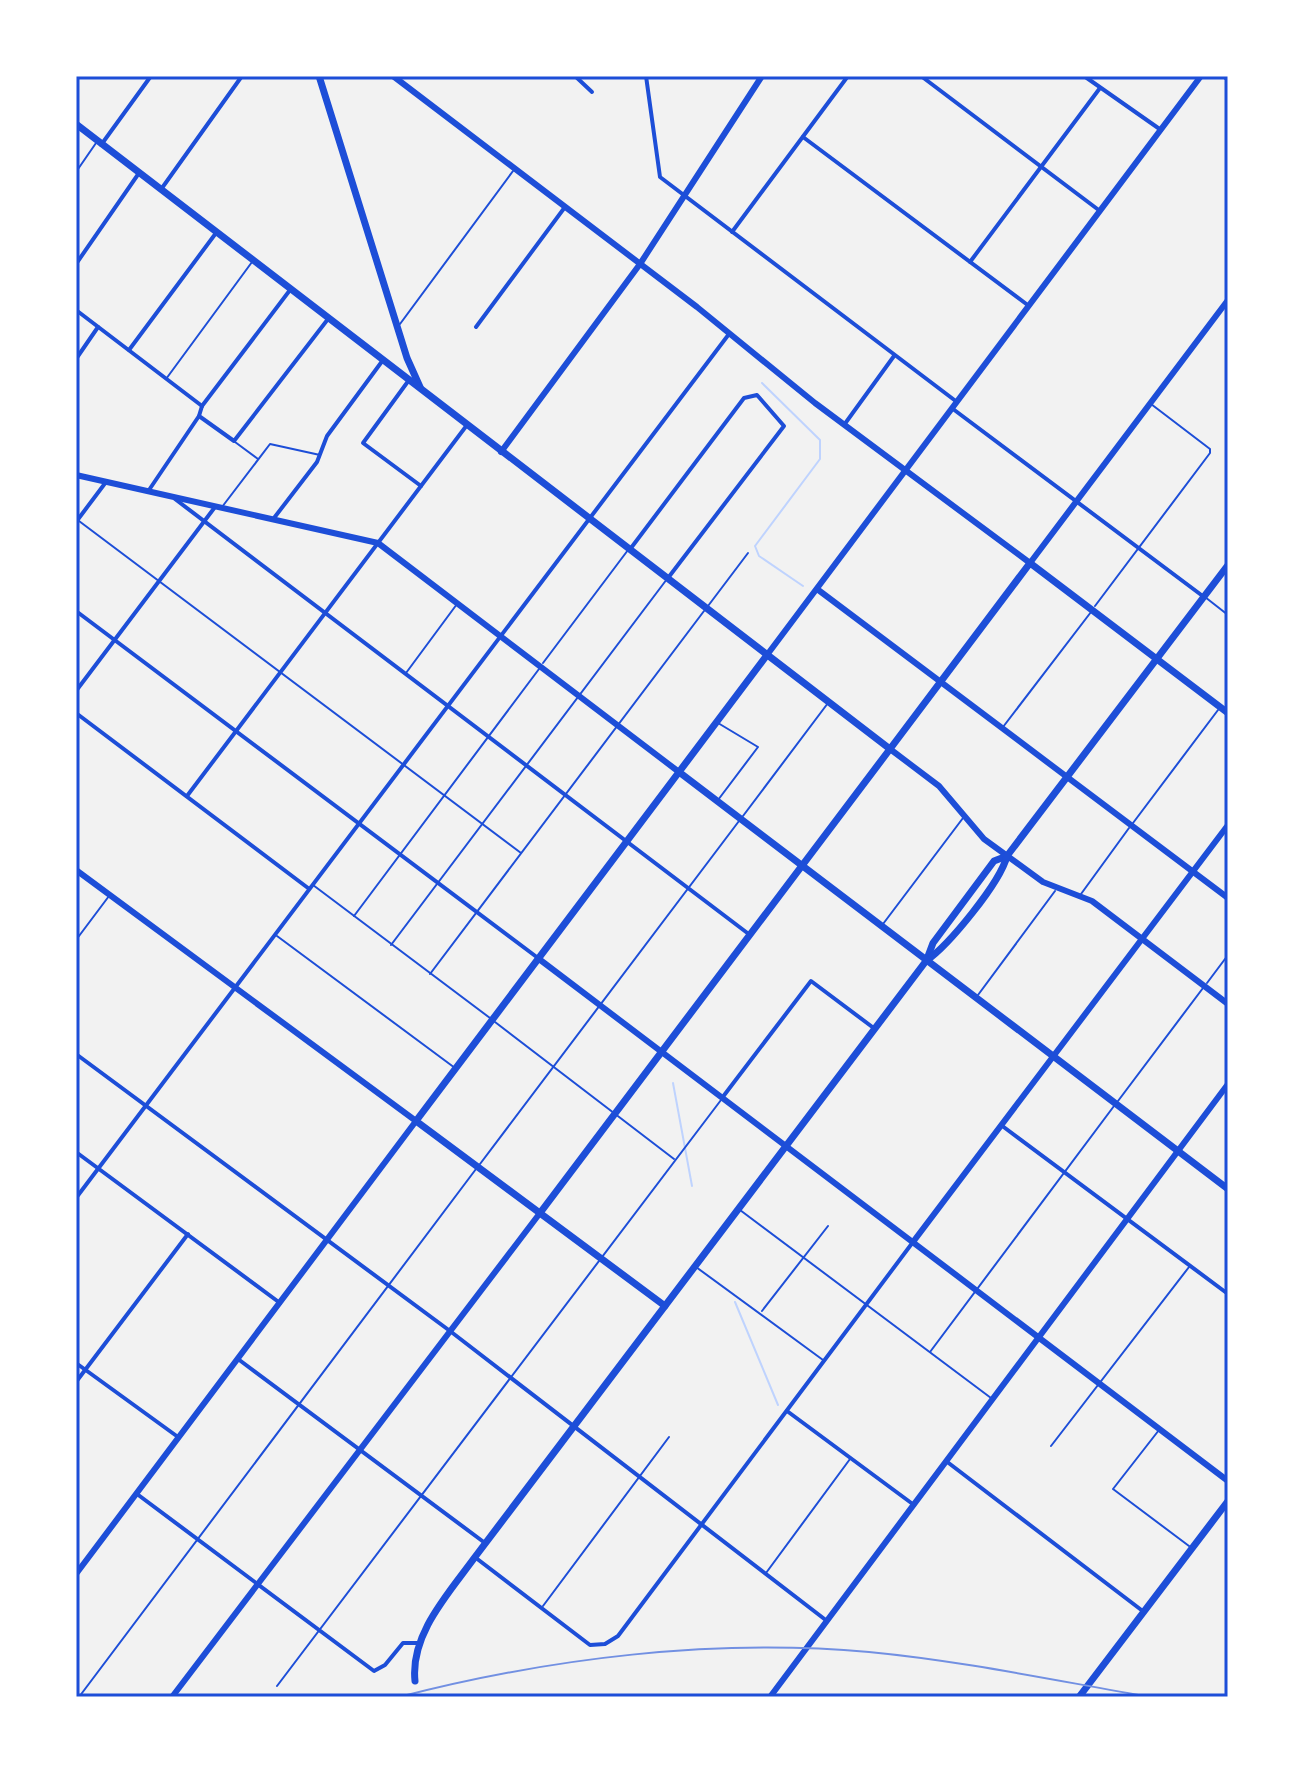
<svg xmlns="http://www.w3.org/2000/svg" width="1304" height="1773" font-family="Roboto,sans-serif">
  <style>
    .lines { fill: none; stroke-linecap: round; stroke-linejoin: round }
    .stream { stroke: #bfd3fe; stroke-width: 2 }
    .service { stroke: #1d4ed8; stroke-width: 2 }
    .minor { stroke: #1d4ed8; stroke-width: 4 }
    .tertiary { stroke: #1d4ed8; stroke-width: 6 }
    .secondary { stroke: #1d4ed8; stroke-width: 6 }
    .primary { stroke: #1d4ed8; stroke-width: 7 }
    .trunk { stroke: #1d4ed8; stroke-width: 7 }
    .rail { stroke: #7290e2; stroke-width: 2 }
    .neatline { fill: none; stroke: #1d4ed8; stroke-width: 3 }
  </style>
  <rect width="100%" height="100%" fill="#f2f2f2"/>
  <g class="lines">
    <!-- stream -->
    <g class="stream">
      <polyline points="762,383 820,440 820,459 755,546 759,556 803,586"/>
      <polyline points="673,1083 692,1186"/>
      <polyline points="735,1302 778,1405"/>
    </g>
    <!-- service -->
    <g class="service">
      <polyline points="76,172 96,143"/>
      <polyline points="400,324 513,171"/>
      <polyline points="166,379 252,262"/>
      <polyline points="235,442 258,459"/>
      <polyline points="222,507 270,444 320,455"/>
      <polyline points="79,521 521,853"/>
      <polyline points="1205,597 1228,615"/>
      <polyline points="708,606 748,553"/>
      <polyline points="1095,606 1210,453 1210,449 1151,404"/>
      <polyline points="543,663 628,550"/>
      <polyline points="406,673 457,604"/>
      <polyline points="718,723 758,747 718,800"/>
      <polyline points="1003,727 1091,612"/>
      <polyline points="743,816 828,703"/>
      <polyline points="1133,823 1218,710"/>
      <polyline points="313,885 490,1018"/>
      <polyline points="1081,894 1129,828"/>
      <polyline points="354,916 539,669"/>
      <polyline points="883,924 963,818"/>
      <polyline points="277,936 455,1068"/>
      <polyline points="76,940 109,896"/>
      <polyline points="391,945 667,579"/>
      <polyline points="430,974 704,611"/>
      <polyline points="1207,983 1228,955"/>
      <polyline points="978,995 1055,891"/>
      <polyline points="495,1022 674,1159"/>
      <polyline points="1118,1101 1203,988"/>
      <polyline points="480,1164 739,821"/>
      <polyline points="740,1210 991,1398"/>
      <polyline points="696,1267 823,1360"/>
      <polyline points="762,1311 828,1226"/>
      <polyline points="930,1352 1114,1106"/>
      <polyline points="1159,1430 1113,1489 1189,1546"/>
      <polyline points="1051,1446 1189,1267"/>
      <polyline points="766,1573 850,1459"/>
      <polyline points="543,1606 669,1437"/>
      <polyline points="277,1686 721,1100"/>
      <polyline points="79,1697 476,1169"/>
    </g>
    <!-- minor -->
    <g class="minor">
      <polyline points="575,76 592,92"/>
      <polyline points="646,76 660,177 957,402"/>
      <polyline points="921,76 1100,211"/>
      <polyline points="1084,76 1161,130"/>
      <polyline points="803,137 1029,306"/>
      <polyline points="101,145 151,76"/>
      <polyline points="162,188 242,76"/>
      <polyline points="732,232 848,76"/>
      <polyline points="970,262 1100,88"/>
      <polyline points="76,264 139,173"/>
      <polyline points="76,310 202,406"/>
      <polyline points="476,327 565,207"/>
      <polyline points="129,350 216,233"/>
      <polyline points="76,359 98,327"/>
      <polyline points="409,380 363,443 421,486"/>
      <polyline points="202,406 199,416 234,441 328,319"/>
      <polyline points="202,406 290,290"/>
      <polyline points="953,409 1204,597"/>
      <polyline points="844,425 894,356"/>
      <polyline points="149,490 199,416"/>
      <polyline points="175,499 750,935"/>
      <polyline points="274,518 317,462 327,436 383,360"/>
      <polyline points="76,522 106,482"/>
      <polyline points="631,548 744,398 757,395 784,426 668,578"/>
      <polyline points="76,611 538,958"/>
      <polyline points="76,691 215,507"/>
      <polyline points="76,713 308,888"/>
      <polyline points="187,796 467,425"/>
      <polyline points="76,1054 450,1331 827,1621"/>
      <polyline points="722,1098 811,981 875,1029"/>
      <polyline points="1001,1125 1228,1294"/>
      <polyline points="76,1152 280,1303"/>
      <polyline points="76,1198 729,334"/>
      <polyline points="238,1359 485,1543"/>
      <polyline points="76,1363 178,1437"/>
      <polyline points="76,1382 188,1234"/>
      <polyline points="787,1411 914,1505"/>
      <polyline points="946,1461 1144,1612"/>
      <polyline points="137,1494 374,1671 385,1665 403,1643 419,1643"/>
      <polyline points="476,1558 590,1645 605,1644 618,1636 913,1242"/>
    </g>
    <!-- tertiary -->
    <g class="tertiary">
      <polyline points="393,76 697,307 815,403 1030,563 1228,300"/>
      <polyline points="1225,76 1228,79"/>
      <polyline points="501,452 640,264 762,76"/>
      <polyline points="76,475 378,543 679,772"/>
      <polyline points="817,589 1228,898"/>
      <polyline points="767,655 1201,76"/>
      <polyline points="76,870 416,1121 76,1574"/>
      <polyline points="913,1242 1228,825"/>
      <polyline points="172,1697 540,1213"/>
    </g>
    <!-- secondary -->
    <g class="secondary">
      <polyline points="890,749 939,786 984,839 1043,882 1092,901 1228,1004"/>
      <polyline points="539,959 1228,1481"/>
      <polyline points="770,1697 1228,1084"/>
    </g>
    <!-- primary -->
    <g class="primary">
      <polyline points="319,76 407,358 420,387"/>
      <polyline points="927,959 933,943 994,861 1007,856"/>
      <polyline points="540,1213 890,749"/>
      <polyline points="665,1306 416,1121 679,772"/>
      <path d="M 415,1681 C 410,1634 449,1593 475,1557 L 926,961 C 949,945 1000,883 1007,856 L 1228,565"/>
      <polyline points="1079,1697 1228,1501"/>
    </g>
    <!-- trunk -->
    <g class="trunk">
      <polyline points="76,124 890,749 1030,563 1228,713"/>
      <polyline points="767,655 679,772 1228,1189"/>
    </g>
    <!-- rail -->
    <path class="rail" d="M 399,1697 C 550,1658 713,1638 869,1652 C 963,1661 1057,1681 1151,1697"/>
  </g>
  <!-- border -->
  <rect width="1304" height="1773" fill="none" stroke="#ffffff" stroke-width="156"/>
  <rect x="78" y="78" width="1148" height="1617" class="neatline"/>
</svg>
